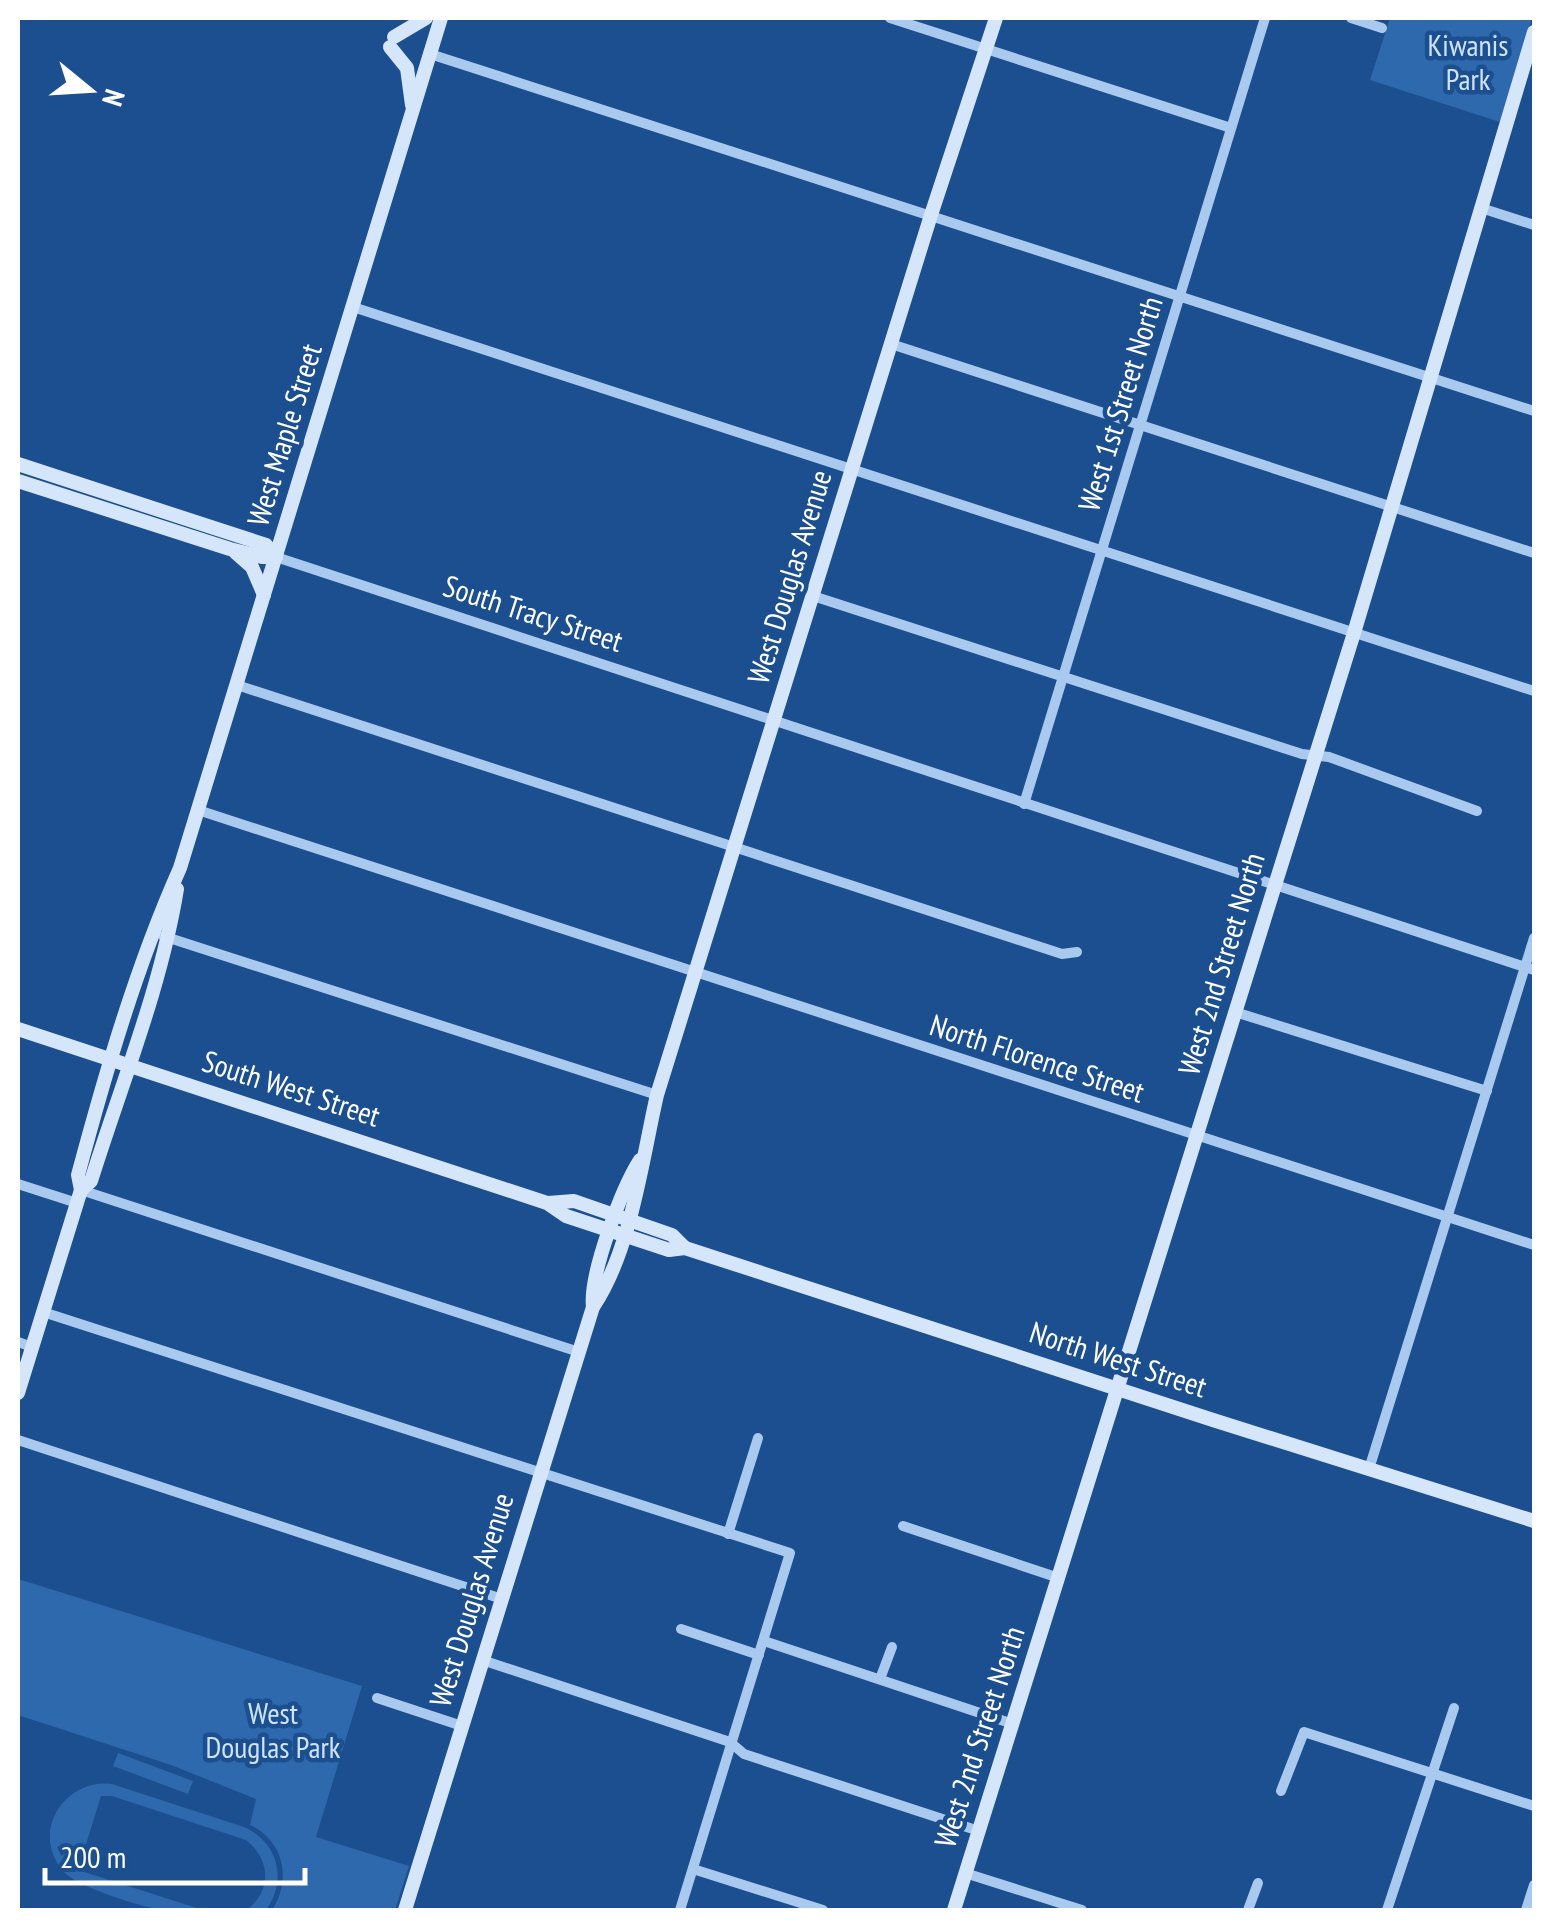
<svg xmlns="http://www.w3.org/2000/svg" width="1552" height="1928" font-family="'PT Sans Narrow',sans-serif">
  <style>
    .green { fill: #2e69ad }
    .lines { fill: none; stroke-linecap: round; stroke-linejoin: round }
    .street { stroke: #a9c9ee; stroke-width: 10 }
    .secondary { stroke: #d6e6fa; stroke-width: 14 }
    .labels { text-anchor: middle; stroke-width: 9; stroke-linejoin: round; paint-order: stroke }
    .park-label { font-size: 30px; fill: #cfe3fa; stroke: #1b4f8f }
    .street-label { font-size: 30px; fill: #fff; stroke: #1b4f8f }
  </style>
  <rect width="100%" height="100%" fill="#1b4f8f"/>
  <!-- green -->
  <g class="green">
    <polygon points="1390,18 1532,18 1500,122 1370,80"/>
    <path d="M 18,1579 L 362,1686 L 316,1837 L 409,1866 L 395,1910 L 272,1910 C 292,1879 284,1841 250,1825 L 256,1799 L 171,1765 L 18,1715 Z"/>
    <polygon points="118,1753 193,1781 188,1794 113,1766"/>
    <path d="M 112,1784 L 244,1827 C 278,1842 288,1880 266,1910 L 247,1910 C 272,1890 271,1860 246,1840 L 112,1796 L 101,1796 L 78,1870 L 203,1910 C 190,1911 177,1912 164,1910 C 143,1908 78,1887 64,1872 C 29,1833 64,1778 112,1784 Z"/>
  </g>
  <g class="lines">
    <!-- street -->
    <g class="street">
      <polyline points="890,18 1231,128"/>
      <polyline points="1351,18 1382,28"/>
      <polyline points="430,54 1534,411"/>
      <polyline points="1481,208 1534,225"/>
      <polyline points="353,307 1534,691"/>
      <polyline points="891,344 1534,553"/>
      <polyline points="276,557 1534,970"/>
      <polyline points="813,596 1302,754 1329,757 1477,811"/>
      <polyline points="237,685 1062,954 1077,952"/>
      <polyline points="1024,804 1265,18"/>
      <polyline points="198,810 1534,1245"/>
      <polyline points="163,936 657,1095"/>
      <polyline points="1235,1012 1487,1091"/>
      <polyline points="18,1184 77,1203"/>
      <polyline points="81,1190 579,1352"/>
      <polyline points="43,1312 790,1553 680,1910"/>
      <polyline points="18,1342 32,1347"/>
      <polyline points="18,1440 502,1599"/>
      <polyline points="1369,1469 1534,938"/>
      <polyline points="903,1526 1059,1578"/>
      <polyline points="728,1534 758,1438"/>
      <polyline points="681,1629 759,1655"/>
      <polyline points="764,1641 1013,1724"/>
      <polyline points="482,1660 730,1742 744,1754 979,1831"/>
      <polyline points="880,1679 892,1647"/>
      <polyline points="377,1698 462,1726"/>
      <polyline points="1281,1791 1304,1732 1534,1806"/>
      <polyline points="693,1869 823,1910"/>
      <polyline points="965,1873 1082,1910"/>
      <polyline points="1248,1910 1258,1883"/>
      <polyline points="1387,1910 1454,1708"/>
      <polyline points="1526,1910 1534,1885"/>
    </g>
    <!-- secondary -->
    <g class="secondary">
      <polyline points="394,37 426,18"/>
      <polyline points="390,47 407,68 412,105"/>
      <polyline points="18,464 266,545 276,557"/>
      <polyline points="18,481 230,549 262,557 276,557"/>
      <polyline points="235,552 252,567 264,595"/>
      <polyline points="18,1029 547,1203 566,1216 669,1250 685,1248 1213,1420 1534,1521"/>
      <path d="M 81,1190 L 78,1175 C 106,1071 136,967 180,868 L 441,18"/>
      <polyline points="548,1203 574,1201 672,1235 685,1248"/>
      <path d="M 593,1307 C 589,1275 622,1188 640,1160"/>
      <path d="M 18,1393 L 81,1190 L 91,1181 C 121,1085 161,988 177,889"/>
      <path d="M 405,1910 L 593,1307 C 631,1251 642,1160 657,1095 L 931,215 L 996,18"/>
      <polyline points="954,1910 1354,633 1534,32"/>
    </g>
  </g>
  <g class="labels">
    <!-- park labels -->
    <g class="park-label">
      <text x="1468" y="56">Kiwanis<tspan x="1468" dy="34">Park</tspan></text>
      <text x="273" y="1724">West<tspan x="273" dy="34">Douglas Park</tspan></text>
    </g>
    <!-- street labels -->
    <g class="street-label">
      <text transform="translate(1121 404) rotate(-73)" y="10">West 1st Street North</text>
      <text transform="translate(285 435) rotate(-73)" y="10">West Maple Street</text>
      <text transform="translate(790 577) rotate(-73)" y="10">West Douglas Avenue</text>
      <text transform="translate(533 614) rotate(18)" y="10">South Tracy Street</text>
      <text transform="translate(1222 964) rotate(-73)" y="10">West 2nd Street North</text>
      <text transform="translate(1037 1059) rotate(18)" y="10">North Florence Street</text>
      <text transform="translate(291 1089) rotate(18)" y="10">South West Street</text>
      <text transform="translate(1118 1360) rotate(18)" y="10">North West Street</text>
      <text transform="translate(472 1600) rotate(-73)" y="10">West Douglas Avenue</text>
      <text transform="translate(980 1737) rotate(-72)" y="10">West 2nd Street North</text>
    </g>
  </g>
  <!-- border -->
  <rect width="1552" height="1928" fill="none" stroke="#ffffff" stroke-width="40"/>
  <!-- north arrow -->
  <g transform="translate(90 90) rotate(108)" stroke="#1b4f8f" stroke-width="8" paint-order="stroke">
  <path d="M0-8L18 38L0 25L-18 38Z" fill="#ffffff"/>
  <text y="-15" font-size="28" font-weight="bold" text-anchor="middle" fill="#ffffff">N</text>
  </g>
  <!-- scale -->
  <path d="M45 1868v15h260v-15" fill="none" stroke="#ffffff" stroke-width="5"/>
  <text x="60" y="1868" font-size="30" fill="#ffffff" stroke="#1b4f8f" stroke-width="8" paint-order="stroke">200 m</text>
</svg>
